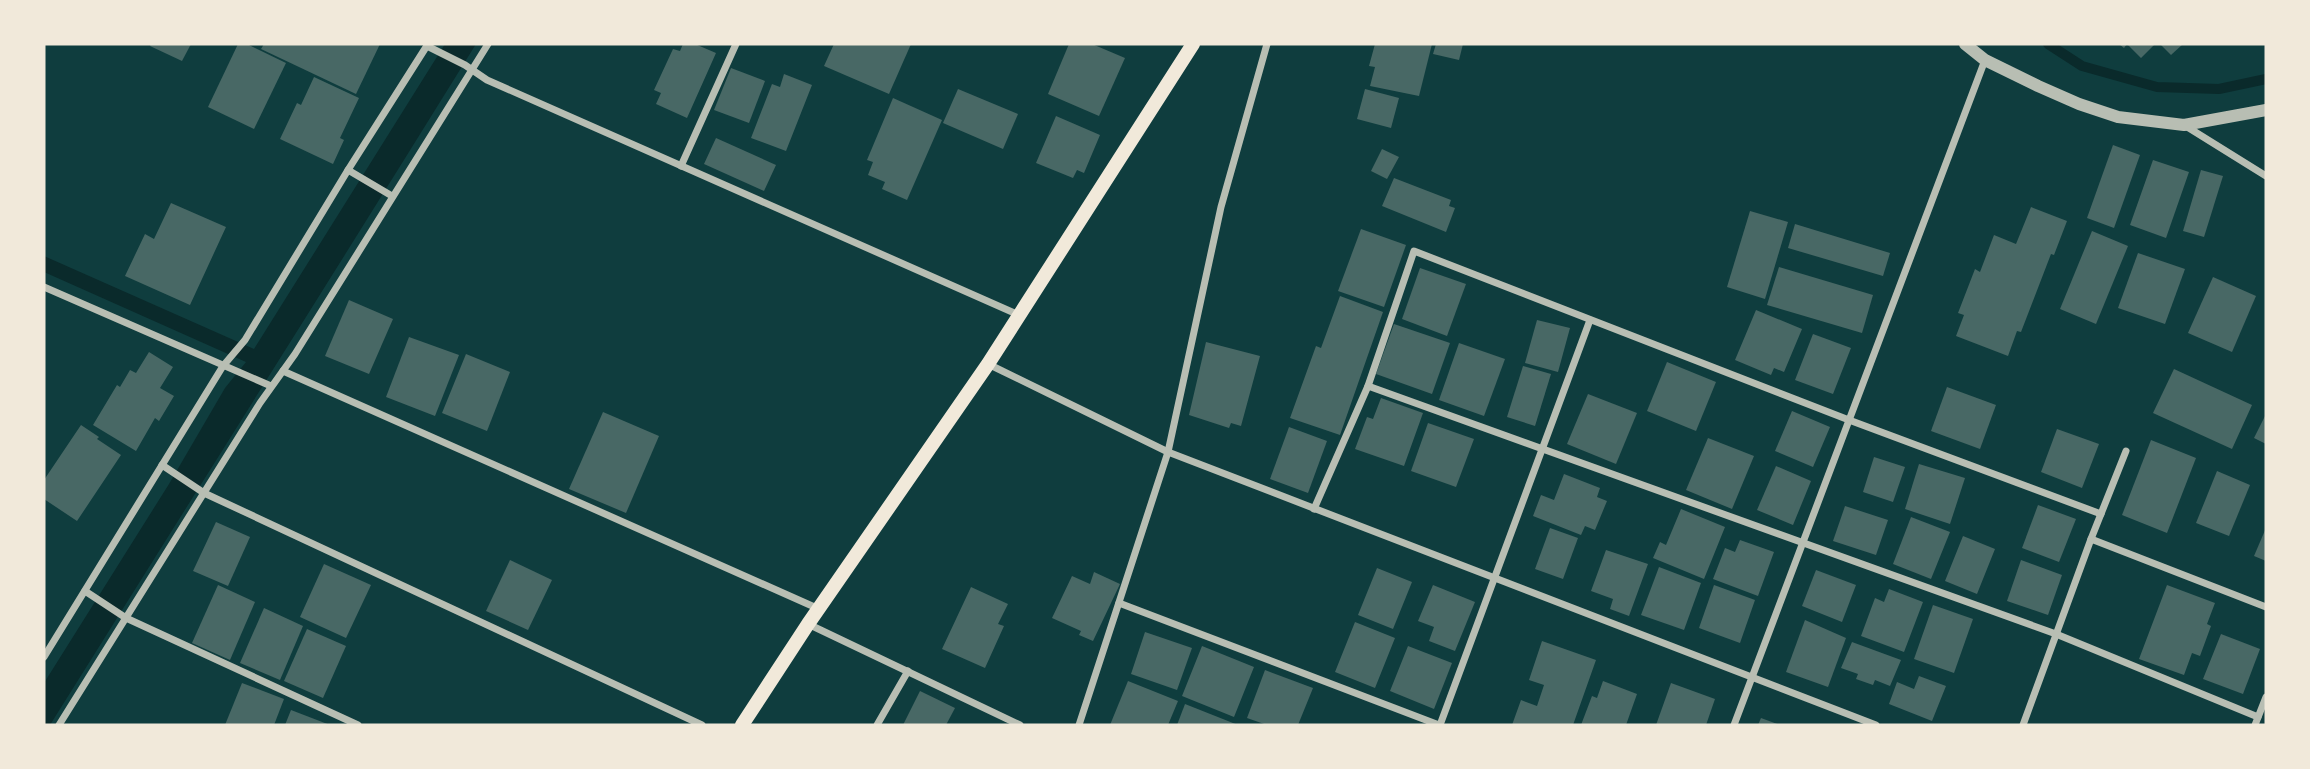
<svg xmlns="http://www.w3.org/2000/svg" width="2310" height="769" font-family="'Source Sans 3',sans-serif">
  <style>
    .water { fill: #0a2a2b }
    .lines { fill: none; stroke-linecap: round; stroke-linejoin: round }
    .stream { stroke: #0a2a2b; stroke-width: 10 }
    .building { fill: #486865 }
    .minor { stroke: #b8beb3; stroke-width: 7 }
    .tertiary { stroke: #b8beb3; stroke-width: 12 }
    .secondary { stroke: #f1e9da; stroke-width: 14 }
  </style>
  <rect width="100%" height="100%" fill="#0f3d3e"/>
  <!-- water -->
  <path class="water" d="M 445,44 L 476,44 C 335,272 192,498 50,725 L 44,725 L 44,683 L 169,484 L 225,388 L 246,362 L 44,272 L 44,256 L 254,349 Z"/>
  <g class="lines">
    <!-- stream -->
    <polyline class="stream" points="2048,44 2082,66 2157,87 2219,89 2266,79"/>
  </g>
  <!-- building -->
  <g class="building">
    <polygon points="151,44 191,44 182,61 150,46"/>
    <polygon points="238,44 247,44 286,63 254,129 208,107"/>
    <polygon points="264,44 380,44 356,94 261,49"/>
    <polygon points="683,44 695,44 716,53 687,118 656,104 661,93 654,90 673,49 680,51"/>
    <polygon points="834,44 911,44 889,94 824,66"/>
    <polygon points="1069,44 1092,44 1125,58 1099,116 1048,94"/>
    <polygon points="1375,44 1432,44 1419,96 1370,86 1375,67 1369,66"/>
    <polygon points="1436,44 1463,44 1459,60 1433,54"/>
    <polygon points="2119,44 2155,44 2141,58 2127,44 2124,48"/>
    <polygon points="2160,44 2183,44 2171,55"/>
    <polygon points="731,68 765,81 749,123 714,110"/>
    <polygon points="784,74 812,85 786,151 751,138 772,84 780,87"/>
    <polygon points="314,77 359,98 340,138 344,140 333,164 280,139 297,103 301,105"/>
    <polygon points="958,89 1018,114 1003,149 943,123"/>
    <polygon points="1365,89 1399,98 1391,128 1357,119"/>
    <polygon points="893,98 942,120 907,200 882,189 885,182 868,175 873,162 867,160"/>
    <polygon points="1056,116 1100,135 1084,173 1077,170 1073,178 1036,163"/>
    <polygon points="716,138 776,165 764,191 704,164"/>
    <polygon points="2113,145 2140,155 2114,228 2087,218"/>
    <polygon points="1382,149 1399,157 1387,179 1371,171"/>
    <polygon points="2153,160 2189,172 2166,238 2130,225"/>
    <polygon points="2201,170 2223,176 2204,237 2183,231"/>
    <polygon points="1394,178 1451,200 1449,206 1455,208 1446,232 1382,206"/>
    <polygon points="171,203 226,227 190,305 125,276 145,234 154,239"/>
    <polygon points="2031,207 2067,221 2054,255 2051,254 2021,332 2017,331 2008,356 1956,336 1964,315 1958,313 1975,269 1980,272 1994,235 2016,244"/>
    <polygon points="1750,211 1788,222 1765,299 1727,287"/>
    <polygon points="1795,224 1890,253 1883,276 1788,248"/>
    <polygon points="1361,229 1406,245 1384,307 1338,291"/>
    <polygon points="2092,231 2128,246 2096,324 2060,309"/>
    <polygon points="2138,253 2185,269 2165,324 2118,308"/>
    <polygon points="1779,267 1873,295 1862,333 1767,305"/>
    <polygon points="1420,268 1466,284 1447,336 1402,319"/>
    <polygon points="2213,277 2256,296 2232,352 2188,333"/>
    <polygon points="1340,296 1383,312 1340,435 1290,418 1316,346 1321,348"/>
    <polygon points="349,300 393,319 369,374 325,356"/>
    <polygon points="1756,310 1802,329 1784,372 1774,368 1771,375 1735,360"/>
    <polygon points="1537,320 1570,328 1558,372 1525,363"/>
    <polygon points="1394,324 1450,343 1432,394 1376,374"/>
    <polygon points="1813,334 1851,348 1833,394 1795,380"/>
    <polygon points="409,337 459,355 435,416 386,397"/>
    <polygon points="1206,342 1260,356 1241,426 1231,423 1229,428 1189,415"/>
    <polygon points="1459,343 1505,359 1484,416 1439,400"/>
    <polygon points="149,352 173,367 160,388 174,396 159,421 155,418 136,451 93,425 117,385 120,387 130,370 136,373"/>
    <polygon points="466,354 510,372 487,431 442,413"/>
    <polygon points="1667,362 1716,382 1696,431 1647,411"/>
    <polygon points="1523,366 1551,374 1535,426 1507,417"/>
    <polygon points="2174,369 2252,405 2232,449 2153,413"/>
    <polygon points="1947,387 1996,405 1980,449 1931,431"/>
    <polygon points="1588,394 1637,413 1616,464 1567,444"/>
    <polygon points="1381,398 1423,413 1404,466 1355,449 1367,417 1373,419"/>
    <polygon points="1792,411 1830,427 1813,467 1775,451"/>
    <polygon points="603,412 659,436 626,513 569,489"/>
    <polygon points="2266,414 2266,444 2254,438"/>
    <polygon points="1428,423 1474,439 1456,487 1411,471"/>
    <polygon points="81,425 99,437 97,439 121,455 77,521 44,499 44,480"/>
    <polygon points="1289,427 1327,441 1308,493 1270,479"/>
    <polygon points="2057,429 2099,444 2082,488 2041,472"/>
    <polygon points="1708,438 1754,456 1732,509 1686,490"/>
    <polygon points="2151,440 2196,458 2167,533 2122,515"/>
    <polygon points="1874,457 1905,467 1893,502 1863,492"/>
    <polygon points="1919,464 1965,478 1950,524 1905,509"/>
    <polygon points="1776,466 1811,481 1793,525 1757,510"/>
    <polygon points="2217,471 2250,485 2229,536 2196,523"/>
    <polygon points="1564,474 1600,488 1597,497 1607,501 1595,530 1585,526 1581,535 1533,516 1541,495 1554,500"/>
    <polygon points="2038,505 2076,519 2059,562 2022,548"/>
    <polygon points="1845,506 1888,520 1876,555 1833,541"/>
    <polygon points="1681,509 1725,527 1704,579 1653,558 1660,542 1666,545"/>
    <polygon points="1911,517 1950,532 1931,579 1893,564"/>
    <polygon points="216,522 250,537 228,586 193,571"/>
    <polygon points="1550,528 1578,538 1563,579 1535,569"/>
    <polygon points="2266,528 2266,561 2254,556"/>
    <polygon points="1963,536 1995,549 1977,594 1945,581"/>
    <polygon points="1740,540 1774,552 1758,596 1713,579 1725,548 1735,552"/>
    <polygon points="1606,550 1648,564 1629,616 1610,609 1613,599 1591,591"/>
    <polygon points="510,560 552,580 528,630 486,611"/>
    <polygon points="2021,560 2062,575 2048,615 2007,601"/>
    <polygon points="324,564 371,585 346,638 300,617"/>
    <polygon points="1659,567 1701,583 1684,630 1641,615"/>
    <polygon points="1377,568 1412,582 1393,629 1358,615"/>
    <polygon points="1816,570 1856,585 1842,622 1802,606"/>
    <polygon points="1094,572 1120,584 1093,641 1079,635 1081,631 1052,618 1072,576 1090,584"/>
    <polygon points="218,585 255,602 230,660 192,643"/>
    <polygon points="1433,585 1475,602 1455,651 1429,641 1434,627 1418,621"/>
    <polygon points="1714,585 1755,600 1740,643 1699,628"/>
    <polygon points="2167,585 2215,603 2207,624 2211,626 2200,656 2192,653 2184,675 2139,659"/>
    <polygon points="971,587 1008,604 998,624 1004,626 985,668 942,649"/>
    <polygon points="1889,589 1923,602 1904,652 1861,636 1875,598 1884,602"/>
    <polygon points="1933,605 1973,619 1954,673 1914,659"/>
    <polygon points="264,608 303,626 280,680 240,663"/>
    <polygon points="1805,620 1846,638 1828,687 1786,672"/>
    <polygon points="1355,622 1395,638 1375,688 1335,672"/>
    <polygon points="307,629 346,646 323,698 284,681"/>
    <polygon points="1145,632 1192,648 1177,690 1131,674"/>
    <polygon points="2221,634 2260,649 2243,694 2203,679"/>
    <polygon points="1542,641 1596,660 1573,725 1512,725 1521,700 1537,706 1544,685 1529,680"/>
    <polygon points="1852,642 1901,660 1890,686 1875,680 1873,685 1856,679 1858,674 1841,668"/>
    <polygon points="1202,646 1254,667 1234,717 1182,696"/>
    <polygon points="1408,646 1452,663 1434,709 1390,691"/>
    <polygon points="1265,670 1313,688 1298,725 1267,725 1247,718"/>
    <polygon points="1919,676 1946,686 1932,721 1889,704 1897,682 1914,689"/>
    <polygon points="1128,681 1178,701 1168,725 1110,725"/>
    <polygon points="1603,681 1637,694 1626,725 1581,725 1592,696 1597,698"/>
    <polygon points="242,683 284,699 274,725 225,725"/>
    <polygon points="1671,683 1715,699 1706,725 1656,725"/>
    <polygon points="920,691 955,708 946,725 903,725"/>
    <polygon points="1185,704 1238,725 1177,725"/>
    <polygon points="291,710 330,725 285,725"/>
    <polygon points="1761,718 1780,725 1758,725"/>
  </g>
  <g class="lines">
    <!-- minor -->
    <g class="minor">
      <polyline points="427,46 465,65 487,80 1019,315"/>
      <polyline points="2184,125 2266,176"/>
      <polyline points="681,166 736,44"/>
      <polyline points="348,170 392,196"/>
      <polyline points="44,287 271,386"/>
      <polyline points="988,364 1168,452 1876,725"/>
      <polyline points="283,371 819,609"/>
      <polyline points="1368,386 2056,634 2258,717"/>
      <polyline points="162,465 204,493 702,725"/>
      <polyline points="1314,509 1368,386 1414,251 1849,420 2101,514"/>
      <polyline points="2091,539 2126,451"/>
      <polyline points="85,591 126,618 358,725"/>
      <polyline points="1119,603 1439,725"/>
      <polyline points="808,624 1020,725"/>
      <polyline points="44,657 223,366 245,340 348,170 428,44"/>
      <polyline points="59,725 260,403 295,354 488,44"/>
      <polyline points="877,725 908,671"/>
      <polyline points="1079,725 1168,452 1221,207 1267,44"/>
      <polyline points="1440,725 1590,320"/>
      <polyline points="1734,725 1985,60"/>
      <polyline points="2023,725 2091,539 2266,607"/>
      <polyline points="2255,725 2266,697"/>
    </g>
    <!-- tertiary -->
    <polyline class="tertiary" points="1965,44 1985,60 2038,86 2079,104 2118,117 2184,125 2266,110"/>
    <!-- secondary -->
    <polyline class="secondary" points="742,725 808,624 988,364 1193,44"/>
  </g>
  <!-- border -->
  <rect width="2310" height="769" fill="none" stroke="#f1e9da" stroke-width="91"/>
</svg>
